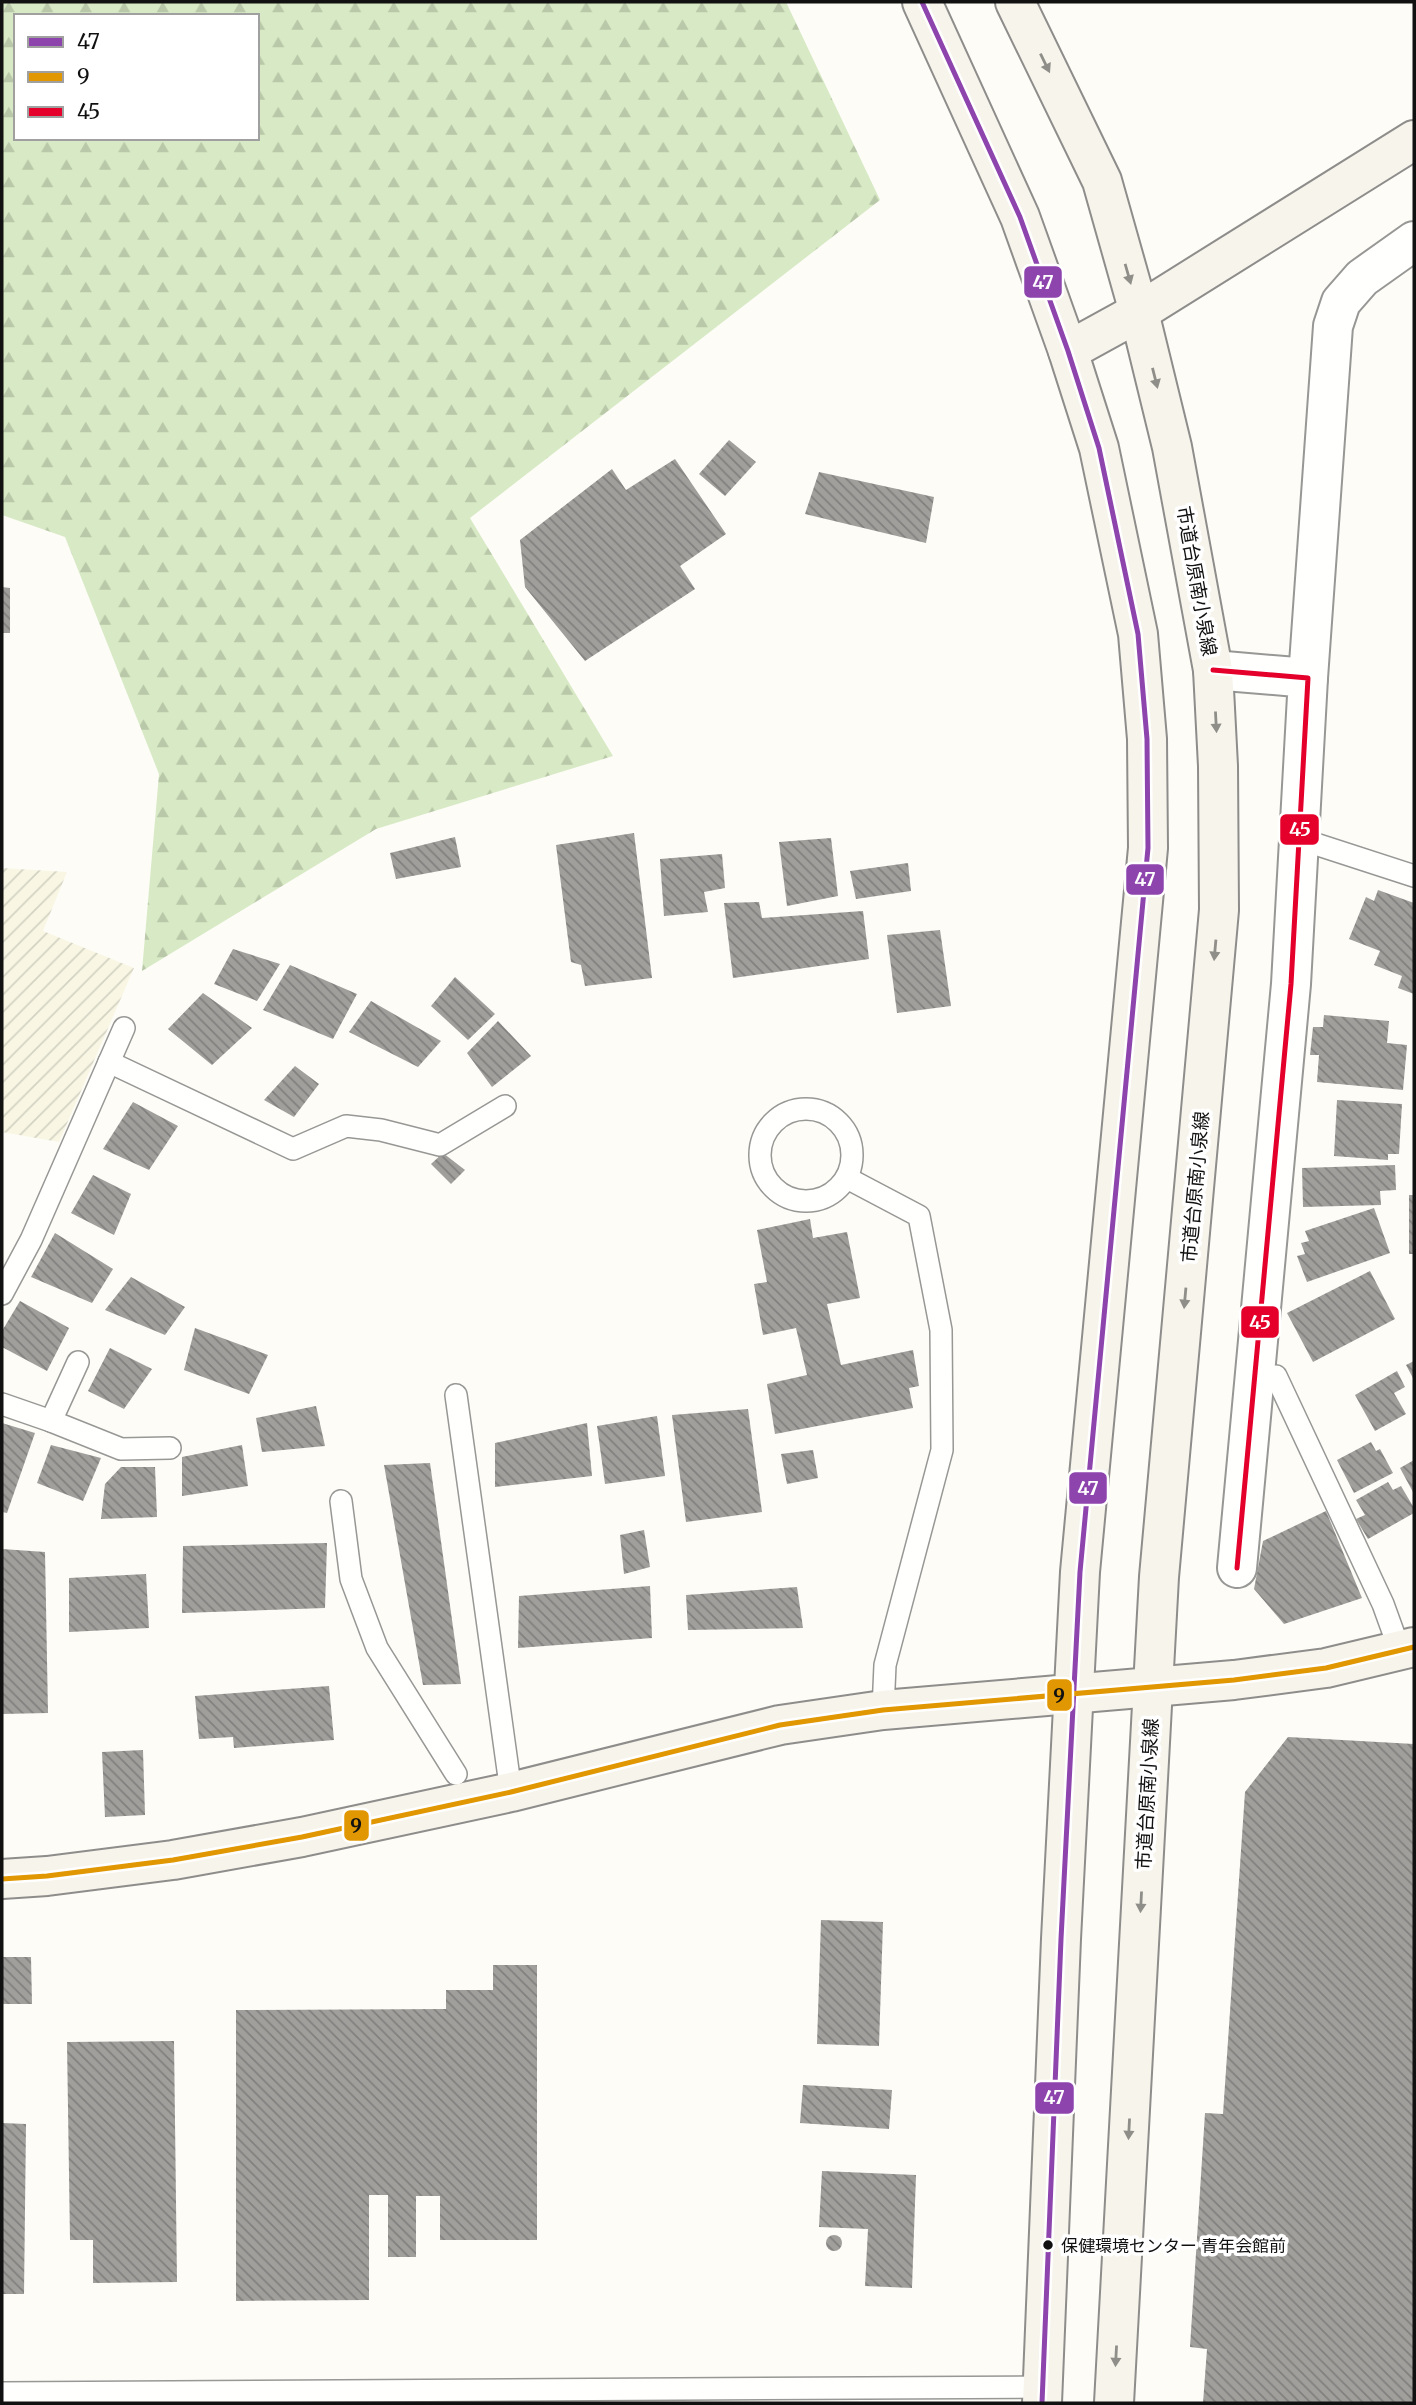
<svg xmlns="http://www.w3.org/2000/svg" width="1416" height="2405" font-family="Merriweather,'Noto Sans JP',serif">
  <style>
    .farmland { fill: url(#farmland-furrows) }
    .forest { fill: url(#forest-firs); fill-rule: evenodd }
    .building { fill: url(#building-back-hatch) }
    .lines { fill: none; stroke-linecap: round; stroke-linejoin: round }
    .lane-casing { stroke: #979795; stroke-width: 24 }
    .street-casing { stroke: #979795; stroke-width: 42 }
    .secondary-casing { stroke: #8e8d8b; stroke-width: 42 }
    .lane { stroke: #fffffe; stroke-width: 21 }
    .street { stroke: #fffffe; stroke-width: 38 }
    .secondary { stroke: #f6f4eb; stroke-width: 38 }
    .bus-1-casing { stroke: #fff; stroke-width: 10 }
    .bus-2-casing { stroke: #fff; stroke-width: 10 }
    .bus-3-casing { stroke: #fff; stroke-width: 10 }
    .bus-1 { stroke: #8e44ad; stroke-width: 5 }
    .bus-2 { stroke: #e09702; stroke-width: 5 }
    .bus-3 { stroke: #e4002b; stroke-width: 5 }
    .oneway { fill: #8f8e89 }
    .bus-dot { fill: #111; stroke: #fff; stroke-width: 2.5 }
    .labels { text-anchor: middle; stroke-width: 7; stroke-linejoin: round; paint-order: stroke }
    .bus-label { font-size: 17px; fill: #111; stroke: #fff; text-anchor: start }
    .street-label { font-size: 19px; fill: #111; stroke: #fff }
    .line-badge { stroke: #fff; stroke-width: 2.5 }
    .badge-label { font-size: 19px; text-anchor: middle; font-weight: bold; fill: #fff }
    .pale-badge-label { font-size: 19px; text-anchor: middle; font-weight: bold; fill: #111 }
  </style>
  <defs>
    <pattern id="farmland-furrows" width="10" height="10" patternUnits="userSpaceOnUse" patternTransform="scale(1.75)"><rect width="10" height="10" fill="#f9f7e4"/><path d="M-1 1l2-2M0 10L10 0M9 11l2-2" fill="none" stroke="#d4d3c3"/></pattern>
    <pattern id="forest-firs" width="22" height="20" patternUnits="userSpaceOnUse" patternTransform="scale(1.75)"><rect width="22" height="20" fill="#d8eac5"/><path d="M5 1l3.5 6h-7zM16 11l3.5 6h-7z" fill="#b8c8a8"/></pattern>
    <pattern id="building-back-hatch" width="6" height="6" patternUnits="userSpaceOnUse" patternTransform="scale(1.75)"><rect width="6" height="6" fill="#a19f9c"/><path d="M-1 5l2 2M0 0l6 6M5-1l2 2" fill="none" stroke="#82807e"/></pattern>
  </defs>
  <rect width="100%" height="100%" fill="#fdfcf7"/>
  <!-- farmland -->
  <polygon class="farmland" points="2,868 67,872 43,931 134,968 59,1142 2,1132"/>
  <!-- forest -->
  <path class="forest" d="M 2,2 L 786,2 L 880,200 L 470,518 L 613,756 L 376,829 L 142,971 L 159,774 L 65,537 L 2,515 ZM 16,16 L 257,16 L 257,138 L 16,138 Z"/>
  <!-- building -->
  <g class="building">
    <polygon points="729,440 756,462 725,496 699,474"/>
    <polygon points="675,459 726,534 680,566 695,589 585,661 525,587 520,540 612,469 626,490"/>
    <polygon points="819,472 934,497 926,543 805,514"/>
    <polygon points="2,587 10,588 10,633 2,633"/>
    <polygon points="634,833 652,978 585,986 581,965 571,962 556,845"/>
    <polygon points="455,837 461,867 396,879 390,853"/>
    <polygon points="831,838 838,896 787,906 779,842"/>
    <polygon points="722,854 725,888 704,892 708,912 664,916 660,859"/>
    <polygon points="908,863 911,891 856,899 850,871"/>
    <polygon points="1378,890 1414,903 1414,994 1398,988 1402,976 1374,965 1380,951 1349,939 1366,897 1374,901"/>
    <polygon points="759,902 762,918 863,911 869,959 733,978 724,903"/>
    <polygon points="940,930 951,1006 897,1013 887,935"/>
    <polygon points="233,949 280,964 257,1001 214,984"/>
    <polygon points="290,965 357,994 333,1039 263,1010"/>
    <polygon points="455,977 495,1014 468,1040 431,1006"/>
    <polygon points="203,993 252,1028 212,1065 168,1029"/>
    <polygon points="371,1001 441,1041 418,1067 349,1032"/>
    <polygon points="1324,1015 1389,1021 1387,1043 1407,1045 1403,1090 1317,1082 1319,1055 1310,1055 1313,1027 1323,1027"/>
    <polygon points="498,1021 531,1056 492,1087 467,1053"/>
    <polygon points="295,1066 319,1084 294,1117 264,1100"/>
    <polygon points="1337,1100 1402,1104 1399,1154 1388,1154 1388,1160 1334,1156"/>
    <polygon points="133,1102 178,1126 149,1170 103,1149"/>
    <polygon points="443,1153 465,1170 451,1184 431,1164"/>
    <polygon points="1395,1165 1396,1190 1380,1191 1381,1205 1303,1207 1302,1168"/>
    <polygon points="93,1175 131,1194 114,1235 71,1213"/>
    <rect x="1409" y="1195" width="5" height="59"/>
    <polygon points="1374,1208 1390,1253 1307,1282 1297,1256 1305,1254 1301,1243 1309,1241 1305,1231"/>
    <polygon points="810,1219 813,1238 847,1232 860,1298 827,1304 841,1365 913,1350 919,1386 909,1388 913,1408 775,1434 767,1384 807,1375 796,1328 763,1335 754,1284 767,1282 757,1230"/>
    <polygon points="55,1233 113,1269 92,1303 31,1277"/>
    <polygon points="1370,1271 1395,1319 1313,1362 1287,1313"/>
    <polygon points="131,1277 185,1307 165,1335 105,1310"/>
    <polygon points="20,1301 69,1328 47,1371 2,1347 2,1331"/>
    <polygon points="195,1328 268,1355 249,1394 184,1370"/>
    <polygon points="110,1348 152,1369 124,1409 88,1391"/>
    <polygon points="1414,1361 1414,1380 1406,1365"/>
    <polygon points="1397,1371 1405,1387 1394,1393 1406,1414 1375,1431 1355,1395"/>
    <polygon points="316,1406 325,1446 262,1452 256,1418"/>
    <polygon points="748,1409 762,1512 686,1522 672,1415"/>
    <polygon points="657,1416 665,1476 605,1484 597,1426"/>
    <polygon points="2,1423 35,1433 7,1513 2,1512"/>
    <polygon points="587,1423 592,1476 495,1487 495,1443"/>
    <polygon points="1371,1442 1376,1451 1380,1449 1393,1473 1354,1493 1337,1460"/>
    <polygon points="51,1445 101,1458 83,1501 37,1483"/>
    <polygon points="242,1445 248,1486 182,1496 182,1457"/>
    <polygon points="813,1450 818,1478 787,1484 781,1454"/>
    <polygon points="1414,1460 1414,1494 1400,1468"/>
    <polygon points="430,1463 461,1684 423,1685 384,1465"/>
    <polygon points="121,1467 155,1467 157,1517 101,1519 105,1484"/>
    <polygon points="1388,1482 1393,1490 1401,1486 1414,1508 1414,1513 1368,1539 1356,1519 1365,1515 1356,1500"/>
    <polygon points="1326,1511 1362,1598 1284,1624 1254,1589 1263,1541"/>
    <polygon points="644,1530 650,1567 624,1574 620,1535"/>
    <polygon points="327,1543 325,1608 182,1613 183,1546"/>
    <polygon points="2,1549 45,1552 48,1713 2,1714"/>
    <polygon points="146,1574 149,1628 69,1632 69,1578"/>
    <polygon points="650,1586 652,1638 518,1648 519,1596"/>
    <polygon points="797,1587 803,1628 688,1630 686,1595"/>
    <polygon points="329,1686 334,1740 234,1748 233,1737 199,1739 195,1696"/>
    <polygon points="1288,1737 1414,1744 1414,2403 1203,2403 1207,2349 1190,2347 1205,2113 1223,2114 1245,1792"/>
    <polygon points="143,1750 145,1815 105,1817 102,1752"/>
    <polygon points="821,1920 883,1922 879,2046 817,2044"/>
    <polygon points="2,1957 31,1957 32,2004 2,2004"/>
    <polygon points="493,1965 537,1965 537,2240 440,2240 440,2196 416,2196 416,2257 388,2257 388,2195 369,2195 369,2300 236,2301 236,2010 446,2009 446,1990 493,1990"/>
    <polygon points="174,2041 177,2282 93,2283 93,2240 70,2240 67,2042"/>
    <polygon points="803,2085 892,2090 889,2129 800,2123"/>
    <polygon points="2,2123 26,2124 24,2294 2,2294"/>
    <polygon points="822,2171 916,2175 912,2288 865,2286 868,2229 819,2227"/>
    <circle cx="834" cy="2243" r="8"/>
  </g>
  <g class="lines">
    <defs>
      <g id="lane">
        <polyline points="1300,839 1414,876"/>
        <polyline points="109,1062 293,1149 346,1126 381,1130 440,1145 505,1106"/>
        <circle cx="806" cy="1155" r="46"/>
        <polyline points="847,1178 919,1216 941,1330 942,1450 885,1665 883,1710"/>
        <polyline points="2,1294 31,1240 124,1028"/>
        <polyline points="1276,1376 1383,1604 1400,1651"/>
        <polyline points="456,1395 511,1792"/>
        <polyline points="2,1404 51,1421 78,1362"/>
        <polyline points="51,1421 121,1449 170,1448"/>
        <polyline points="341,1501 351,1579 377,1648 456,1774"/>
        <polyline points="2,2393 1043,2387"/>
      </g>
      <g id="street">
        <polyline points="1213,670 1308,678 1291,984 1237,1568"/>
        <polyline points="1308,678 1333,326 1341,302 1362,278 1414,241"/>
      </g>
      <g id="secondary">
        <polyline points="922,2 1020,217 1068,351 1099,448 1138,634 1147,739 1148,848 1080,1572 1061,1939 1042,2403"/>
        <polyline points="1015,2 1102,181 1139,312 1172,447 1213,670 1218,766 1219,910 1159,1577 1114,2403"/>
        <polyline points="1068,351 1139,312 1414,140"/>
        <polyline points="2,1879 47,1876 173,1860 302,1837 511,1792 780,1725 883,1710 1234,1680 1326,1668 1414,1647"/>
      </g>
    </defs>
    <!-- lane casing -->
    <use href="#lane" class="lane-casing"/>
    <!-- street casing -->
    <use href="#street" class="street-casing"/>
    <!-- secondary casing -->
    <use href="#secondary" class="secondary-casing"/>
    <!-- lane -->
    <use href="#lane" class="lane"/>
    <!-- street -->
    <use href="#street" class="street"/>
    <!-- secondary -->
    <use href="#secondary" class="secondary"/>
    <defs>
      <polyline id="bus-1" points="922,2 1020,217 1068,351 1099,448 1138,634 1147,739 1148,848 1080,1572 1061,1939 1042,2403"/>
      <polyline id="bus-2" points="2,1879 47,1876 173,1860 302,1837 511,1792 780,1725 883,1710 1234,1680 1326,1668 1414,1647"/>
      <polyline id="bus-3" points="1213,670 1308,678 1291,984 1237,1568"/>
    </defs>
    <!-- bus-1 casing -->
    <use href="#bus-1" class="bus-1-casing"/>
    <!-- bus-2 casing -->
    <use href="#bus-2" class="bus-2-casing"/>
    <!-- bus-3 casing -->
    <use href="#bus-3" class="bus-3-casing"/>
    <!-- bus-1 -->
    <use href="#bus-1" class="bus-1"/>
    <!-- bus-2 -->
    <use href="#bus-2" class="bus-2"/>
    <!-- bus-3 -->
    <use href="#bus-3" class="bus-3"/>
  </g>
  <!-- one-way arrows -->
  <defs><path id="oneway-solid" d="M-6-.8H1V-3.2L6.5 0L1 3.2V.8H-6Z" transform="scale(1.75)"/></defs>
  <g class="oneway">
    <use href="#oneway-solid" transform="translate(1045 63) rotate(64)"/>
    <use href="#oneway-solid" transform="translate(1128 274) rotate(74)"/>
    <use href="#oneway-solid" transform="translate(1155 378) rotate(76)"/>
    <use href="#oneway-solid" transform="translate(1216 722) rotate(87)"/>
    <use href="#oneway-solid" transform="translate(1215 950) rotate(95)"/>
    <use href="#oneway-solid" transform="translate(1185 1298) rotate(95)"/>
    <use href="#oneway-solid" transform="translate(1141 1902) rotate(93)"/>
    <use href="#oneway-solid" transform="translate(1129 2129) rotate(93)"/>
    <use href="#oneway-solid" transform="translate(1116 2356) rotate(93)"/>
  </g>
  <!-- markers -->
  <circle class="bus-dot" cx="1048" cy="2245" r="6"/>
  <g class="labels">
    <!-- bus labels -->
    <g class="bus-label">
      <text x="1061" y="2252">保健環境センター 青年会館前</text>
    </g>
    <!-- street labels -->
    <g class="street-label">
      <text transform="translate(1197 581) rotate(80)" y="7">市道台原南小泉線</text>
      <text transform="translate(1195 1187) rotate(-85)" y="7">市道台原南小泉線</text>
      <text transform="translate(1147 1794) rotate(-87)" y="7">市道台原南小泉線</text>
    </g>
  </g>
  <g class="line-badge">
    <rect x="1023" y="265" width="40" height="34" rx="7" fill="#8e44ad"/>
    <rect x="1279" y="813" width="41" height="33" rx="7" fill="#e4002b"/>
    <rect x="1125" y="863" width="40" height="33" rx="7" fill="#8e44ad"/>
    <rect x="1240" y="1305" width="40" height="34" rx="7" fill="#e4002b"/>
    <rect x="1068" y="1471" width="40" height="34" rx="7" fill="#8e44ad"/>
    <rect x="1046" y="1678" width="27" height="34" rx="7" fill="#e09702"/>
    <rect x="343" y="1809" width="27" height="33" rx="7" fill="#e09702"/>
    <rect x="1034" y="2081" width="41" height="34" rx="7" fill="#8e44ad"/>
  </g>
  <g class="badge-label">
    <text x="1043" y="289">47</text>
    <text x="1300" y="836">45</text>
    <text x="1145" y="886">47</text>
    <text x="1260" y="1329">45</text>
    <text x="1088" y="1495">47</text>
    <text x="1054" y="2104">47</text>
  </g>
  <g class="pale-badge-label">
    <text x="1059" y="1702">9</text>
    <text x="356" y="1832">9</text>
  </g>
  <!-- border -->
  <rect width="1416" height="2405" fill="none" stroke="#111111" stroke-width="7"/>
  <!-- legend -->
  <rect x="14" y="14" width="245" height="126" fill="#ffffff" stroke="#a0a0a0" stroke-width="2"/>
  <rect x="28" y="37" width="35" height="10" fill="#8e44ad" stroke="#a0a0a0" stroke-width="2"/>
  <text x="77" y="49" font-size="21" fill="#111111">47</text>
  <rect x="28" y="72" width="35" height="10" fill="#e09702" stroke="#a0a0a0" stroke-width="2"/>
  <text x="77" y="84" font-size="21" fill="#111111">9</text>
  <rect x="28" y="107" width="35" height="10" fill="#e4002b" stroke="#a0a0a0" stroke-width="2"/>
  <text x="77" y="119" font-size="21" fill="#111111">45</text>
</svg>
